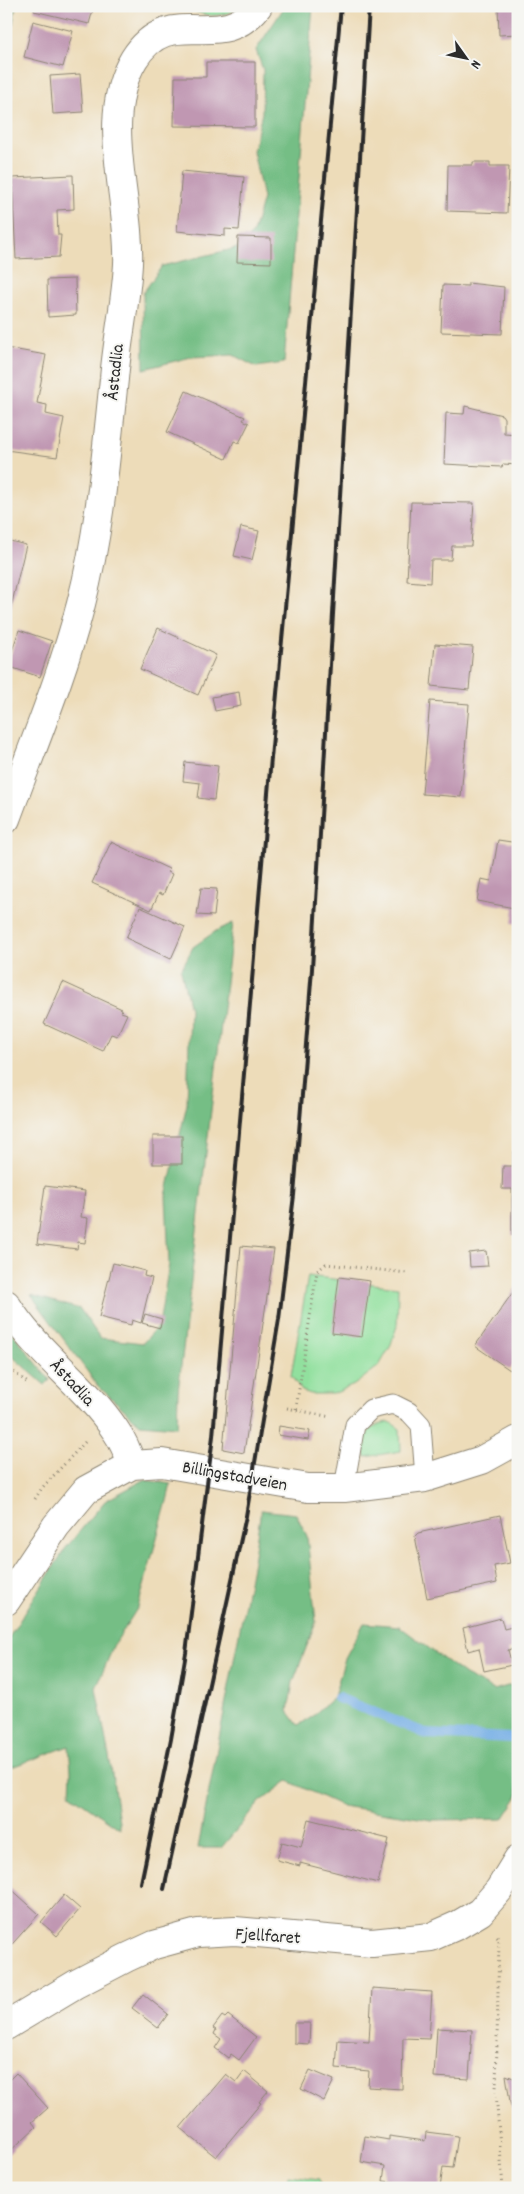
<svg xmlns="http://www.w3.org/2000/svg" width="524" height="2194" font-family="Dekko,sans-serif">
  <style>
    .green { fill: #91e09e; stroke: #5e8664 }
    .forest { fill: #74be85; stroke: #507458 }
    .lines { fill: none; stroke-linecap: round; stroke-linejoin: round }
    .stream { stroke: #75aee5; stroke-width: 10 }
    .building { fill: #c097b2 }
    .service-casing { stroke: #8c8472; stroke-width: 21 }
    .minor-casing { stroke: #8c8472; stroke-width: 30 }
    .secondary-casing { stroke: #8c8472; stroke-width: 30 }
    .path { stroke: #8c8472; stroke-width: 3; stroke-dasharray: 1 4; stroke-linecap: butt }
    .service { stroke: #fff; stroke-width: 19 }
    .minor { stroke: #fff; stroke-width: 28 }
    .secondary { stroke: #fff; stroke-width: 28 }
    .rail { stroke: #2b2b2b; stroke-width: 4 }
    .labels { text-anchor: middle; stroke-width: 4; stroke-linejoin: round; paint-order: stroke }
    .street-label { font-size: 18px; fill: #2b2b2b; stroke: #f6f6f2 }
  </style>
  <rect width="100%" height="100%" fill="#f6f6f2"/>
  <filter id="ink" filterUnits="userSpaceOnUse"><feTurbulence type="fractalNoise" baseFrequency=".02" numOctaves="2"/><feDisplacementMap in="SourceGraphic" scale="10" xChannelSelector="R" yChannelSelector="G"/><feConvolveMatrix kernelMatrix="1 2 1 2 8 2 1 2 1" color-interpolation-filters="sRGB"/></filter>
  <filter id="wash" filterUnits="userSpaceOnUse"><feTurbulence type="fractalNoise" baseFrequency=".0096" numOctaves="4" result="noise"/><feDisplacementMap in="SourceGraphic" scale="20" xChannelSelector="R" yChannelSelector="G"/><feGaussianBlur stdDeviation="1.12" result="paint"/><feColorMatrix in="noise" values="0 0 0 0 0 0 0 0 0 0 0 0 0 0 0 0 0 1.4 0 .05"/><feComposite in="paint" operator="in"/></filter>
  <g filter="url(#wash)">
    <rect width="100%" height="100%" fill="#eddcb9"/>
    <!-- green -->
    <g class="green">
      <path d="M 186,6 L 242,6 C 224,18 204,19 186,6 Z"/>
      <polygon points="308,1276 398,1287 397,1326 390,1347 379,1366 354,1385 333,1394 311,1394 302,1391 291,1376"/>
      <path d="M 390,1422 L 400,1429 L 401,1451 L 366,1457 L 362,1442 C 369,1429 375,1423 390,1422 Z"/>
      <polygon points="289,2175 319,2179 322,2188 287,2188"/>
    </g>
    <!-- forest -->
    <g class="forest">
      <polygon points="6,6 16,6 6,63"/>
      <polygon points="285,6 313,6 284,363 256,367 233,355 191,357 144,369 143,293 162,266 237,248 253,233 263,198 253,151 262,113 263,70 256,50"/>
      <polygon points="233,923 178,1392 177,1427 140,1424 98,1386 31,1295 80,1309 100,1338 143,1343 159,1325 169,1264 166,1196 187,1104 190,1009 181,970 193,947 216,931"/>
      <polygon points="6,1325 50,1380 45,1385 6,1351"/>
      <polygon points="144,1480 171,1484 167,1501 138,1607 114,1645 96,1688 111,1767 120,1829 70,1794 71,1771 69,1746 6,1769 6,1642 65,1549 105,1501"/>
      <polygon points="261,1510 296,1514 307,1536 316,1622 293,1682 288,1711 298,1725 309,1719 334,1697 345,1658 364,1623 399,1626 465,1675 494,1690 518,1683 518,1796 503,1819 432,1820 342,1806 288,1781 260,1802 221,1848 198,1848 253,1561"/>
    </g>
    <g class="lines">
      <!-- stream -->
      <polyline class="stream" points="338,1698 427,1734 511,1738 518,1737"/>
    </g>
    <g id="blocks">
      <!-- building -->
      <g class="building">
        <polygon points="35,6 94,6 89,24 34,11"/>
        <polygon points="498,6 518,6 518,34 499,35"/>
        <polygon points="33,21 73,31 63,67 24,57"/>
        <polygon points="206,62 255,62 255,127 174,126 175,77 206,77"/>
        <polygon points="80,74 83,112 53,114 50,76"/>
        <polygon points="473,162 490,162 490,166 509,166 507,213 447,211 448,165 473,165"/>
        <polygon points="182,171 244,177 239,230 225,229 225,236 177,231"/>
        <polygon points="73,175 74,209 57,210 58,235 61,235 59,257 16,259 12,178"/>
        <polygon points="238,237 271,238 271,263 237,262"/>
        <polygon points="75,279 76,315 48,317 47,280"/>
        <polygon points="468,283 504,287 502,334 441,332 443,285 468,286"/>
        <polygon points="6,348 46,355 37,403 47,405 46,414 64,418 57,457 6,450"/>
        <polygon points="186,391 245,417 243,420 249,423 239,443 234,441 226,459 167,432"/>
        <polygon points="465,406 502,415 504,418 504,433 518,434 518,465 503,464 502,467 444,464 446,413 464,414"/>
        <polygon points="411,502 474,503 471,546 452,546 451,560 431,560 430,583 407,581"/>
        <polygon points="241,527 259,531 252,560 234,556"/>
        <polygon points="6,540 26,545 9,615 6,614"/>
        <polygon points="158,628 216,655 198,695 140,669"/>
        <polygon points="19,630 52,641 40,677 7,666"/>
        <polygon points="435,644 473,647 469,690 431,686"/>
        <polygon points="239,692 241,706 215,711 212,697"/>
        <polygon points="430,701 469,704 461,797 422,794"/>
        <polygon points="185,762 218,766 214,800 198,798 200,783 183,781"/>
        <polygon points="498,840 518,843 518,924 512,923 514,908 477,901 481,879 491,881"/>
        <polygon points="111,842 169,869 168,872 172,874 163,895 159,893 151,910 92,883"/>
        <polygon points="201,888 217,889 214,916 197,915"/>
        <polygon points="140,907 185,927 171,959 126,938"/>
        <polygon points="63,982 122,1009 121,1012 127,1014 117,1036 111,1034 103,1051 44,1024"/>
        <rect x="153" y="1136" width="29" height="28"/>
        <polygon points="513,1152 518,1152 518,1235 512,1235 512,1189 502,1189 503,1166 513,1166"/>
        <polygon points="45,1186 85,1191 81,1217 88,1218 85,1243 78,1242 77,1249 37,1244"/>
        <polygon points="241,1246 274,1249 244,1453 223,1449"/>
        <polygon points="486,1251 488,1266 470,1267 469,1253"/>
        <polygon points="113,1263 145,1271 144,1276 152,1278 141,1323 132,1320 131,1325 99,1317"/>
        <polygon points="339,1277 370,1281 362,1337 332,1333"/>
        <polygon points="518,1285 518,1358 510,1370 475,1346"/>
        <polygon points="145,1314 162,1319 160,1328 142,1323"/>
        <polygon points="279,1426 310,1431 308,1440 278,1435"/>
        <polygon points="500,1515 510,1563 494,1566 497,1583 427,1598 415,1536 418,1533"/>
        <polygon points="501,1618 504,1629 512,1627 516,1648 508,1650 512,1665 484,1671 479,1648 468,1651 463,1628"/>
        <polygon points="308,1819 389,1839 378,1883 300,1863 300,1866 277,1860 282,1842 301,1847"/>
        <polygon points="8,1886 39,1914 6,1951 6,1888"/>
        <polygon points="64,1895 80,1909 57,1936 41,1922"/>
        <polygon points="372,1988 432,1992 429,2039 403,2038 402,2089 368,2087 369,2071 336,2068 338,2040 369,2042"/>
        <polygon points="143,1994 168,2014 158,2028 132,2008"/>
        <polygon points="228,2015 256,2037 239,2060 231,2054 228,2058 215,2048 221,2039 214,2034 216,2030 213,2028 222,2016 225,2018"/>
        <polygon points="294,2023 310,2023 309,2044 294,2043"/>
        <polygon points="437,2028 472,2030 469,2079 434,2077"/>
        <polygon points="310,2070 334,2080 324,2101 301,2089"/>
        <polygon points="244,2071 268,2091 259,2102 261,2103 216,2157 180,2128 226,2074 236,2082"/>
        <polygon points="16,2073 48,2108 32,2122 36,2127 7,2154 6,2083"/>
        <polygon points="506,2075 518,2080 518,2127 510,2102"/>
        <polygon points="426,2132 458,2136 453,2168 443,2167 440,2188 383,2181 385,2166 361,2162 365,2136 389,2140 389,2136 425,2141"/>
      </g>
    </g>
  </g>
  <g filter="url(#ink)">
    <use href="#blocks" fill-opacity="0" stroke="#8c8472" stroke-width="1"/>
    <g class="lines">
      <defs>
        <polyline id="service" points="344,1488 355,1425 371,1409 393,1404 409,1412 421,1425 425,1478"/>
        <g id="minor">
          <path d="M 6,819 C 32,748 62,677 81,604 C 100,531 106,454 114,379 C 117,342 126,301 128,264 C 131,199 98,118 134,59 C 171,0 219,56 258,6"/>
          <path d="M 6,1304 C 35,1352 85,1384 116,1431 C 123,1441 128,1453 132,1465"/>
          <polyline points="6,2026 76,1984 126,1958 154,1945 198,1933 235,1931 372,1943 431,1937 458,1925 480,1912 499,1890 518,1859"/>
        </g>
        <polyline id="secondary" points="6,1601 56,1526 86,1490 132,1465 162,1463 308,1488 344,1488 425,1478 482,1460 518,1440"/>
      </defs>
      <!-- service casing -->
      <use href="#service" class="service-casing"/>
      <!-- minor casing -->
      <use href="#minor" class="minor-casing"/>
      <!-- secondary casing -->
      <use href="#secondary" class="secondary-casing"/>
      <!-- path -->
      <g class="path">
        <polyline points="6,1366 29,1384"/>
        <polyline points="287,1408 331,1417"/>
        <polyline points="296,1409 317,1271 326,1264 407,1273"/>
        <polyline points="35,1499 42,1488 85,1442"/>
        <polyline points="497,1937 499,1939 496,2092 503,2188"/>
      </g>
      <!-- service -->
      <use href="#service" class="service"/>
      <!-- minor -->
      <use href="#minor" class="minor"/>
      <!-- secondary -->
      <use href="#secondary" class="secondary"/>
      <!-- rail -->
      <g class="rail">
        <polyline points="141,1883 171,1739 186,1653 213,1436 271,758 341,6"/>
        <polyline points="164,1889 246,1516 279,1319 294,1195 312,969 369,6"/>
      </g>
    </g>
  </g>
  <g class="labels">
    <!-- street labels -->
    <g class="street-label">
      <text transform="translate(114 372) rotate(-84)" y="6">Åstadlia</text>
      <text transform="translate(73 1382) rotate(47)" y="6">Åstadlia</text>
      <text transform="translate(235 1475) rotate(10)" y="6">Billingstadveien</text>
      <text transform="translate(268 1935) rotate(4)" y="6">Fjellfaret</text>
    </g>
  </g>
  <!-- margin -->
  <rect width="524" height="2194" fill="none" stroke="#f6f6f2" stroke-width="25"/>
  <!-- north arrow -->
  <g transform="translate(466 58) rotate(123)" stroke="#f6f6f2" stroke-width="4" paint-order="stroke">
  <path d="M0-4L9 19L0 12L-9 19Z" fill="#2b2b2b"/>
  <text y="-8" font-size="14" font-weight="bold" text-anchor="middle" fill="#2b2b2b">N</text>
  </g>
</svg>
